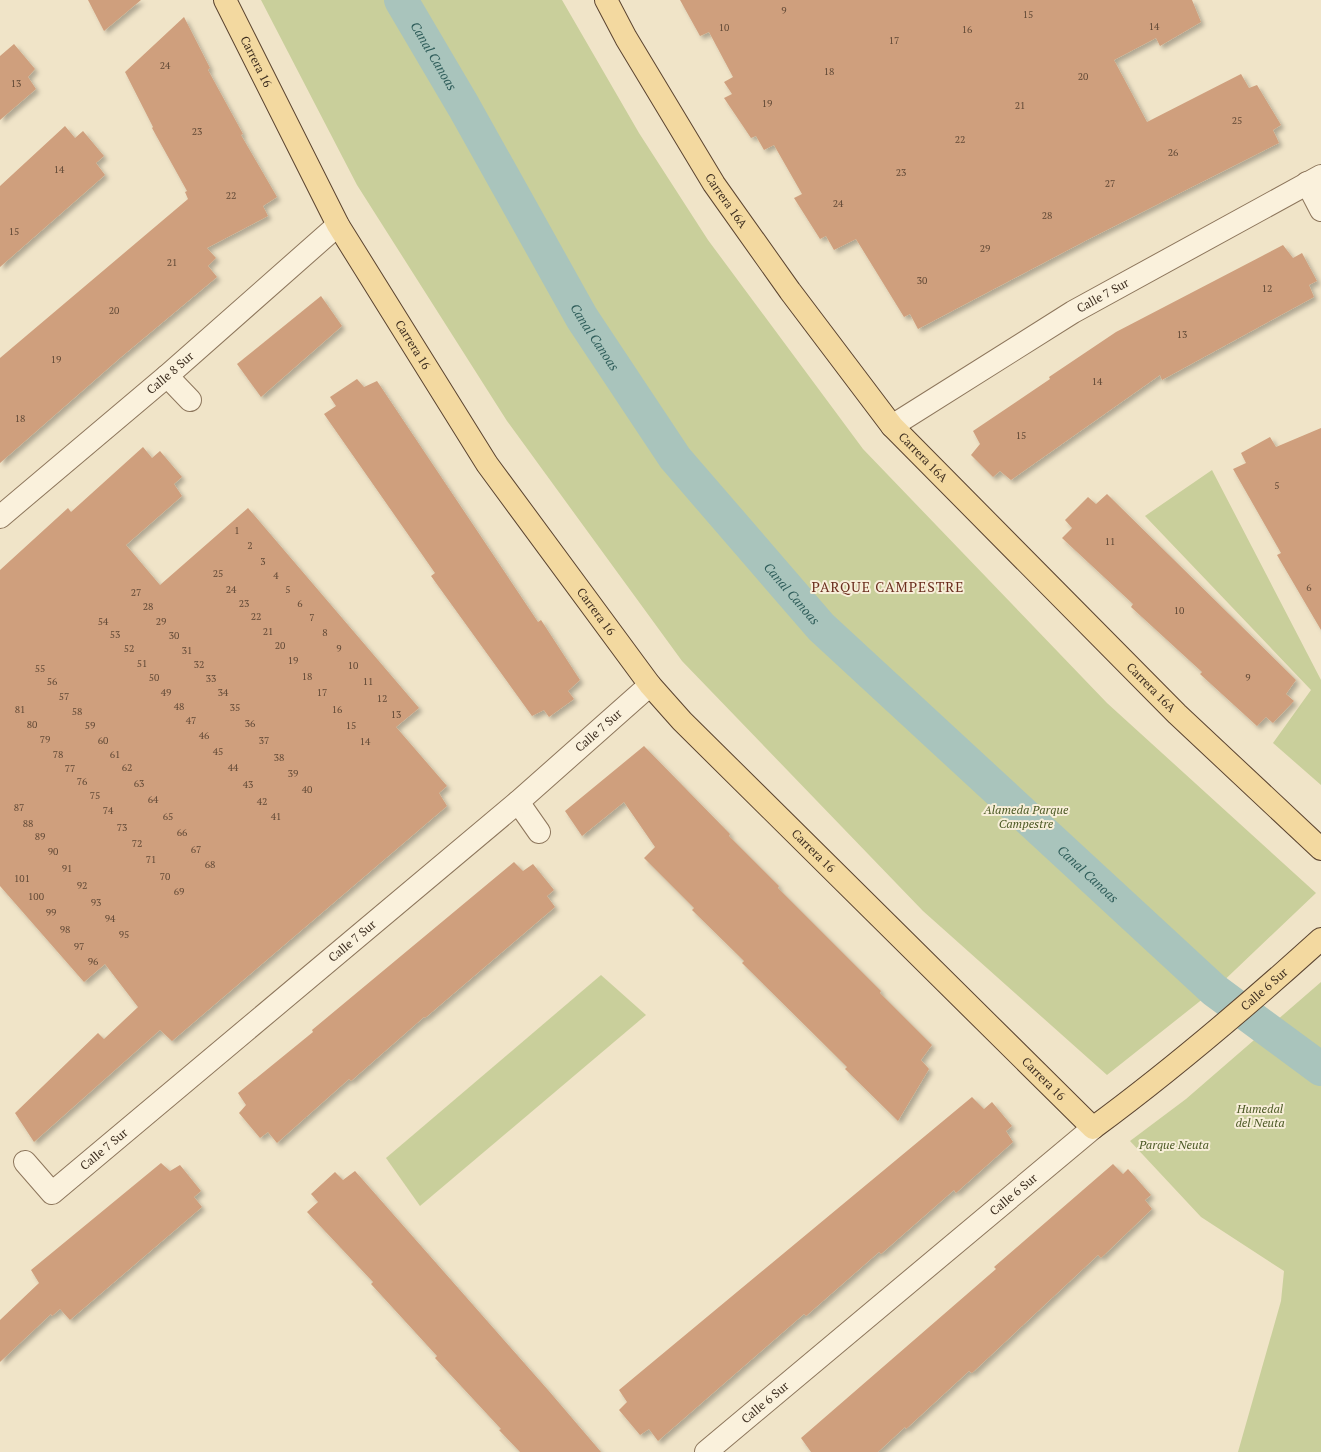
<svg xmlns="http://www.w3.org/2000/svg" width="1321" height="1452" font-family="'PT Serif',serif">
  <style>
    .green { fill: #c9cf9b }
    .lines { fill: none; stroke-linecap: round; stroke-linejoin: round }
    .canal { stroke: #a9c4bc; stroke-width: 34 }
    .building { fill: #cf9f7d; filter: url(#shadow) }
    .minor-casing { stroke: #8d765c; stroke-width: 24 }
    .major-casing { stroke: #5b4430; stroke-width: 24 }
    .minor { stroke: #faf1dc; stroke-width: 22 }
    .major { stroke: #f3d9a0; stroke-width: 22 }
    .labels { text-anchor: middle; stroke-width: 4; stroke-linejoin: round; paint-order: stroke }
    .number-label { font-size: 10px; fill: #624a37 }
    .street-label { font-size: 12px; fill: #3d2e20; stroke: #f7eed8 }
    .park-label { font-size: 12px; font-style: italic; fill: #4d5a26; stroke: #f7eed8 }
    .water-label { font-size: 13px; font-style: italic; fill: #2f5d5a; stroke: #f7eed8 }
    .quarter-label { font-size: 14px; letter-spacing: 1px; fill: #6b2e1e; stroke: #f7eed8 }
  </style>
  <defs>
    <filter id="shadow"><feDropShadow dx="3.5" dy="3.5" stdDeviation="2" flood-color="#0004"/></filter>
  </defs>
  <rect width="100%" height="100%" fill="#f0e4c8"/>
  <!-- green -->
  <g class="green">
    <polygon points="261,0 562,0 639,133 708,240 863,449 1107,703 1316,893 1214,990 1107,1075 923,911 682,661 507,421 357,185"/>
    <polygon points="1212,470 1321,680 1321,785 1273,743 1311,690 1145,516"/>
    <polygon points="601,975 646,1015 420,1206 386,1158"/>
    <polygon points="1321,982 1321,1452 1238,1452 1281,1301 1284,1271 1201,1217 1130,1141 1186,1099"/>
  </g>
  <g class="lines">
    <!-- canal -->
    <path class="canal" id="s1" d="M 401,0 L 464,107 L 582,318 L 675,458 L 821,627 L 1214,990 L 1321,1069"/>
  </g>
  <!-- building -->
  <g class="building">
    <polygon points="88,0 141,0 104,31"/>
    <polygon points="680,0 1192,0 1201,22 1160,46 1156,38 1114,60 1147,122 1241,74 1249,88 1257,85 1281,125 1273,130 1279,143 1087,240 918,329 910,314 904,317 856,239 834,250 826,236 820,239 794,198 802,194 774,145 764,150 756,136 751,138 724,98 732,94 724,82 733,77 709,32 700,36"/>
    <polygon points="184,17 210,68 208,70 243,134 241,135 277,197 263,206 268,216 207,248 216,258 208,266 217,277 120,358 0,463 0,358 188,199 185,192 187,191 152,128 153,127 125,72"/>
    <polygon points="14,44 35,69 28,77 36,89 0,120 0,56"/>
    <polygon points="65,126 75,138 83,131 104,156 96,163 105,175 0,267 0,186"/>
    <polygon points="1283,245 1293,258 1302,253 1317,281 1309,285 1314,297 1162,380 1160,375 1011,480 1000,471 993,477 971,455 980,444 973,431 1050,379 1049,377 1116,332"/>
    <polygon points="321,296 342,326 261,397 237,364"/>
    <polygon points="357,379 364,387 377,381 538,622 541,620 580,680 568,691 574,699 549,717 544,710 532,716 431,576 435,573 324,414 336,406 330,397"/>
    <polygon points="1321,428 1321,630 1277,555 1281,553 1233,469 1246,463 1241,453 1270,437 1276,447"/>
    <polygon points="143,447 152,458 160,451 182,477 174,484 182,496 126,545 160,585 248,508 419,708 396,727 447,786 439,793 447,806 172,1041 160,1030 34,1142 15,1113 98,1033 104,1039 138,1007 105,964 84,982 0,886 0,570 68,508 71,512"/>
    <polygon points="1107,494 1296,680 1286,694 1294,701 1273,723 1266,717 1257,726 1200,674 1202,672 1131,607 1133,604 1062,538 1072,528 1065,520 1088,497 1096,504"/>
    <polygon points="644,746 730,834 729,836 779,886 778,888 881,991 880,993 932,1045 921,1060 929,1069 898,1121 845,1069 847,1067 742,963 744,961 692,910 694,908 644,858 655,847 624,802 582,836 565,811"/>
    <polygon points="514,862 523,871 533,864 554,890 547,896 555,907 425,1018 424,1017 351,1081 349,1079 277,1143 268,1132 260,1138 239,1113 246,1105 238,1093 313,1032 312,1030"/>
    <polygon points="972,1097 984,1109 992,1102 1012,1126 1006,1131 1013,1142 956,1193 954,1190 881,1254 879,1252 806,1316 804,1314 658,1441 649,1429 640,1435 619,1410 627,1402 619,1390"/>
    <polygon points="161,1163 170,1171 180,1165 201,1191 194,1197 202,1207 70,1320 60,1309 52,1316 51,1314 0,1362 0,1320 39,1283 31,1270"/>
    <polygon points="1113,1164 1123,1174 1128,1169 1151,1195 1145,1200 1152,1209 1101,1258 1098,1255 972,1373 969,1371 906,1429 905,1427 878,1452 811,1452 801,1438 996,1269 994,1267"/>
    <polygon points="355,1171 548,1390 601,1452 520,1452 499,1430 501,1429 435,1358 437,1356 371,1284 373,1282 307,1212 318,1202 311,1194 335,1172 343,1180"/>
  </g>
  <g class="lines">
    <defs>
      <g id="minor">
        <polyline points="1307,183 1321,210"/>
        <polyline points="167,376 190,400"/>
        <path id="s2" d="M 892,426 L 1073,312 L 1321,176"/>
        <path id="s3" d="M 0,517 L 167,376 L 338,225"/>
        <polyline points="518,802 539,832"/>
        <path id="s4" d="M 25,1162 L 52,1193 L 518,802 L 650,685"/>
        <path id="s5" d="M 706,1452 L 1093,1128"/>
      </g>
      <g id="major">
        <path id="s6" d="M 225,0 L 338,225 L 487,464 L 650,685 L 682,721 L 1093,1128 C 1172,1070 1249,1004 1321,939"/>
        <path id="s7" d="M 606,0 L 626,38 L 714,184 L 790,291 L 892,426 L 1177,714 L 1321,849"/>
      </g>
    </defs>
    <!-- minor casing -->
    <use href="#minor" class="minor-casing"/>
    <!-- major casing -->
    <use href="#major" class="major-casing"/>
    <!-- minor -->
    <use href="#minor" class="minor"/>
    <!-- major -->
    <use href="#major" class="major"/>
  </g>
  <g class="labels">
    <!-- number labels -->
    <g class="number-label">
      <text x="784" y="14">9</text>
      <text x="1028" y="18">15</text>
      <text x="1154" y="30">14</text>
      <text x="724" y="31">10</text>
      <text x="967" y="33">16</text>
      <text x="894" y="44">17</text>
      <text x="165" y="69">24</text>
      <text x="829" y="75">18</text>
      <text x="1083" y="80">20</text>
      <text x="16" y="87">13</text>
      <text x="767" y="107">19</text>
      <text x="1020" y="109">21</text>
      <text x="1237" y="124">25</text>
      <text x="197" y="135">23</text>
      <text x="960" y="143">22</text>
      <text x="1173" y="156">26</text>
      <text x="59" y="173">14</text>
      <text x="901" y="176">23</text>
      <text x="1110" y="187">27</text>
      <text x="231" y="199">22</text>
      <text x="838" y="207">24</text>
      <text x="1047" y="219">28</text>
      <text x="14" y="235">15</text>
      <text x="985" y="252">29</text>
      <text x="172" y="266">21</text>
      <text x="922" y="284">30</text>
      <text x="1267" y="292">12</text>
      <text x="114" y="314">20</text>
      <text x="1182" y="338">13</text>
      <text x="56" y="363">19</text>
      <text x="1097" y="385">14</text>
      <text x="20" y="422">18</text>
      <text x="1021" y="439">15</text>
      <text x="1277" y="489">5</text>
      <text x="237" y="534">1</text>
      <text x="1110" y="545">11</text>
      <text x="250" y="549">2</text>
      <text x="263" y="565">3</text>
      <text x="218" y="577">25</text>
      <text x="276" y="579">4</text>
      <text x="1309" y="591">6</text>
      <text x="231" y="593">24</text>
      <text x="288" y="593">5</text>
      <text x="136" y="596">27</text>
      <text x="244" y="607">23</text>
      <text x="300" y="607">6</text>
      <text x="148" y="610">28</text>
      <text x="1179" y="614">10</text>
      <text x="256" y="620">22</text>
      <text x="312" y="621">7</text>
      <text x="103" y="625">54</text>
      <text x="161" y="625">29</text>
      <text x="268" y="635">21</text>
      <text x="325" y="636">8</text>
      <text x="115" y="638">53</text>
      <text x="174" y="639">30</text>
      <text x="280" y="649">20</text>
      <text x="129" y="652">52</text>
      <text x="339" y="652">9</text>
      <text x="187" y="654">31</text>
      <text x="293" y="664">19</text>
      <text x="142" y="667">51</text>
      <text x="199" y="668">32</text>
      <text x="353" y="669">10</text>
      <text x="40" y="672">55</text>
      <text x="307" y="680">18</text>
      <text x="154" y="681">50</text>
      <text x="1248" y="681">9</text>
      <text x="211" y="682">33</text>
      <text x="52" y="685">56</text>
      <text x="368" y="685">11</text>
      <text x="166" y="696">49</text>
      <text x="223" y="696">34</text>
      <text x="322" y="696">17</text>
      <text x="64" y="700">57</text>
      <text x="382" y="702">12</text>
      <text x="179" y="710">48</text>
      <text x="235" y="711">35</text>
      <text x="20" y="713">81</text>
      <text x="337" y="713">16</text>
      <text x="77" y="715">58</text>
      <text x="396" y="718">13</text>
      <text x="191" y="724">47</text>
      <text x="250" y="727">36</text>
      <text x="32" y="728">80</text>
      <text x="90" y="729">59</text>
      <text x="351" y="729">15</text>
      <text x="204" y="739">46</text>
      <text x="45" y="743">79</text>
      <text x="103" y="744">60</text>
      <text x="264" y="744">37</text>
      <text x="365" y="745">14</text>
      <text x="218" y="755">45</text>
      <text x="58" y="758">78</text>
      <text x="115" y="758">61</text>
      <text x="279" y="761">38</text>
      <text x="127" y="771">62</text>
      <text x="233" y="771">44</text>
      <text x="70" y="772">77</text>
      <text x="293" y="777">39</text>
      <text x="82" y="785">76</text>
      <text x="139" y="787">63</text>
      <text x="248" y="788">43</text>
      <text x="307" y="793">40</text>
      <text x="95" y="799">75</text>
      <text x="153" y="803">64</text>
      <text x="262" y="805">42</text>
      <text x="19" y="811">87</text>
      <text x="108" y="814">74</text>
      <text x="168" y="820">65</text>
      <text x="276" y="820">41</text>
      <text x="28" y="827">88</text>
      <text x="122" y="831">73</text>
      <text x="182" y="836">66</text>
      <text x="40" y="840">89</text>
      <text x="137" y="847">72</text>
      <text x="196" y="853">67</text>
      <text x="53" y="855">90</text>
      <text x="151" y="863">71</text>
      <text x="210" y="868">68</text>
      <text x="67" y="872">91</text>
      <text x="165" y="880">70</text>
      <text x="22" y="882">101</text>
      <text x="82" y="889">92</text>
      <text x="179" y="895">69</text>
      <text x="36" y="900">100</text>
      <text x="96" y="906">93</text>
      <text x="51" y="916">99</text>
      <text x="110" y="922">94</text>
      <text x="65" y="933">98</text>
      <text x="124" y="938">95</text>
      <text x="79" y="950">97</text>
      <text x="93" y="965">96</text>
    </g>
    <!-- street labels -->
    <g class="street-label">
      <text dy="4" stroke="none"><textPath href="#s6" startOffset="69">Carrera 16</textPath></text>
      <text dy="4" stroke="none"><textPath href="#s7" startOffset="234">Carrera 16A</textPath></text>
      <text dy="4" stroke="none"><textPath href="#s2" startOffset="248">Calle 7 Sur</textPath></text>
      <text dy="4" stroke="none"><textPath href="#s6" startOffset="393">Carrera 16</textPath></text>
      <text dy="4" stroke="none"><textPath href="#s3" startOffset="223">Calle 8 Sur</textPath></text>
      <text dy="4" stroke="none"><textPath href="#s7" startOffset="558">Carrera 16A</textPath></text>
      <text dy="4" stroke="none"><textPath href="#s6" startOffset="717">Carrera 16</textPath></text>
      <text dy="4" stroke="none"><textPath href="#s7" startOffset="882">Carrera 16A</textPath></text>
      <text dy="4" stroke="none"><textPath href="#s4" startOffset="757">Calle 7 Sur</textPath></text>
      <text dy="4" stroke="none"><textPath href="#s6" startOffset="1041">Carrera 16</textPath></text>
      <text dy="4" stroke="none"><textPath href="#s4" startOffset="433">Calle 7 Sur</textPath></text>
      <text dy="4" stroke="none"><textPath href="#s6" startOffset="1655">Calle 6 Sur</textPath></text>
      <text dy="4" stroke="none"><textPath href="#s6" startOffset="1365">Carrera 16</textPath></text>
      <text dy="4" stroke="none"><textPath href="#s4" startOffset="109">Calle 7 Sur</textPath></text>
      <text dy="4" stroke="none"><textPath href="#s5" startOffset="401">Calle 6 Sur</textPath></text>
      <text dy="4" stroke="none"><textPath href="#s5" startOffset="77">Calle 6 Sur</textPath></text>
    </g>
    <!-- park labels -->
    <g class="park-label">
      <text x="1026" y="814">Alameda Parque<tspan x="1026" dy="14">Campestre</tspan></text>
      <text x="1260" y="1113">Humedal<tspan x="1260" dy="14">del Neuta</tspan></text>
      <text x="1174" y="1149">Parque Neuta</text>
    </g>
    <!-- water labels -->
    <g class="water-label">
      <text dy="5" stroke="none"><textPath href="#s1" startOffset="65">Canal Canoas</textPath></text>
      <text dy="5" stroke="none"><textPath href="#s1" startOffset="389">Canal Canoas</textPath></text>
      <text dy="5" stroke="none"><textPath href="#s1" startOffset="713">Canal Canoas</textPath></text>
      <text dy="5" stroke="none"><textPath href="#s1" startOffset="1121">Canal Canoas</textPath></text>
    </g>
    <!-- quarter labels -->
    <g class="quarter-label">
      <text x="888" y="592">PARQUE CAMPESTRE</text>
    </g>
  </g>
</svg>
